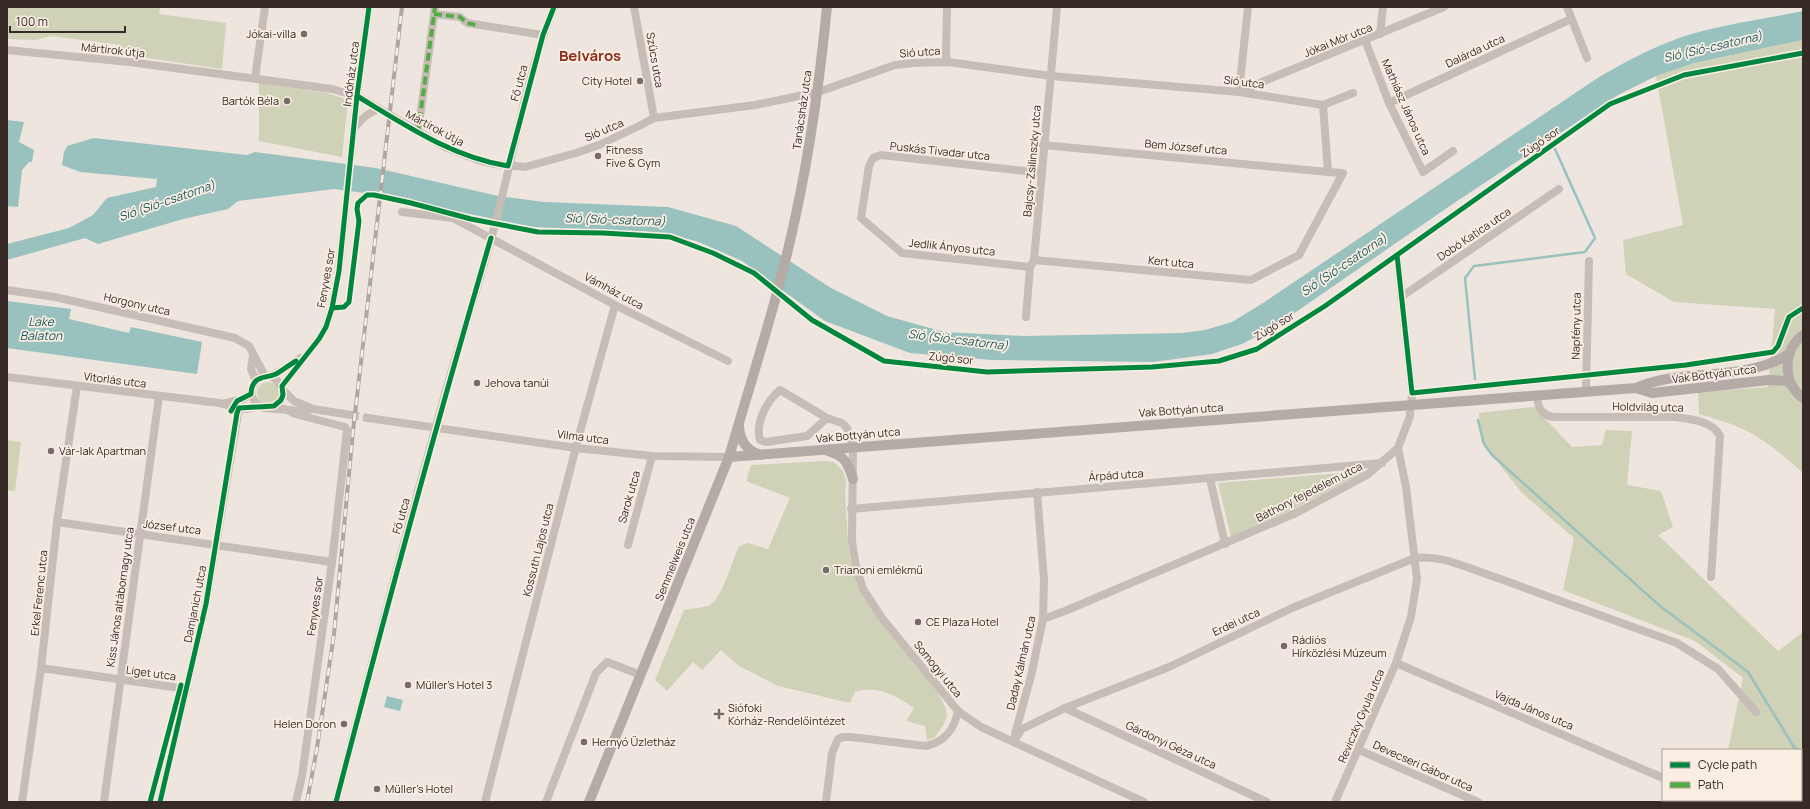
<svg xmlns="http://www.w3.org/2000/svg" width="1810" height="809" font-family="Manrope,sans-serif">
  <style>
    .green { fill: #cfd2b7 }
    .water { fill: #99c1be }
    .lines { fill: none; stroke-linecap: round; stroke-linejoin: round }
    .stream { stroke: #99c1be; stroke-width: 2.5 }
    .minor-tunnel { stroke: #c8bfb9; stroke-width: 8; stroke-dasharray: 8 4; stroke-linecap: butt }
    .minor { stroke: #c6bdb7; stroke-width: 8 }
    .major { stroke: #b4aba7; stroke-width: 10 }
    .rail-casing { stroke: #ada6a2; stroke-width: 4 }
    .rail { stroke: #faeee4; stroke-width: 2.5; stroke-dasharray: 8; stroke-linecap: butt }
    .quiet { stroke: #55ab44; stroke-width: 4; stroke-dasharray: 8 4; stroke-linecap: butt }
    .cycleway-casing { stroke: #faeee4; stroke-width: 8 }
    .cycleway { stroke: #00873e; stroke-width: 5 }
    .poi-dot { fill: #766b66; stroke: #faeee4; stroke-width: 1.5 }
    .labels { text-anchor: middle; stroke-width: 3.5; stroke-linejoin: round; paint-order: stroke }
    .poi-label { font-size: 11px; fill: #362926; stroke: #faeee4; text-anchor: start }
    .street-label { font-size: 11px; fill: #362926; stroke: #faeee4 }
    .water-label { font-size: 12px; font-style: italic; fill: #185a59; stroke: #faeee4 }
    .district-label { font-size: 15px; font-weight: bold; fill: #8b2b19; stroke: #faeee4 }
  </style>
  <rect width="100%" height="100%" fill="#ede5de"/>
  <!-- green -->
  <g class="green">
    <polygon points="7,7 160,7 159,14 226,23 222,69 121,54 121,45 51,36 36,40 7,39"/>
    <path d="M 1803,40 L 1803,473 C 1789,460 1766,441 1749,432 C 1734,424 1716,419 1699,414 L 1698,392 L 1768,387 L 1775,309 L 1674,302 L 1626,274 L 1623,240 L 1683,225 L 1656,76 L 1694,63 Z"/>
    <polygon points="259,83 327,93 348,100 342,157 259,141"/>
    <circle cx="268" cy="393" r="11"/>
    <polygon points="1534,407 1572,447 1602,445 1606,430 1632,431 1627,485 1661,491 1673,527 1658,535 1778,651 1803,632 1803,802 1735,802 1721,800 1801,800 1801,750 1728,750 1743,678 1695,641 1563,590 1574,538 1522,493 1481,441 1479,413"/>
    <polygon points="7,440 21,442 15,491 7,490"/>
    <path d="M 825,461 L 834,462 L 843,471 L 846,481 L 845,493 L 848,542 L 851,564 L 863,597 L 883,624 L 937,691 L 946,709 L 947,716 L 943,726 L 934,738 L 927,740 L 925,726 L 906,721 L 914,708 C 897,696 876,684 855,692 L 850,703 L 778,686 L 739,666 L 721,650 L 702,670 L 693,662 L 667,691 L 655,680 L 684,610 C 692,608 701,608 708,606 C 722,601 732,560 739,546 L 747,543 L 768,549 L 790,498 L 746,481 L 751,465 Z"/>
    <polygon points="1366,471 1294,509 1231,537 1218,483"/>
  </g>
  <!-- water -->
  <g class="water">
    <path d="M 1803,11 L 1803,40 L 1694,63 L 1656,76 L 1618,95 L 1457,201 L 1274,327 L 1242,344 L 1212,354 L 1153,362 L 992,360 L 910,353 L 825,321 L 742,261 L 696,241 L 657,232 L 531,227 L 380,195 L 334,189 L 238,201 L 228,209 L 183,219 L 98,244 L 85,238 L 7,260 L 7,244 L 69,228 L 93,215 L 107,198 L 156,187 L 157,179 L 80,172 L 62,165 L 64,152 L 67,146 L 94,138 L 247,155 L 255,152 L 376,168 L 498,196 L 544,202 L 668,207 L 736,226 L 831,288 L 887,316 L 944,332 L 1024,336 L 1182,333 L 1205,330 L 1232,322 L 1263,303 L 1599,77 C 1625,62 1651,48 1679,38 C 1716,25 1764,19 1803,11 Z"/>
    <polygon points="7,120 24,122 19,142 34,150 32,162 29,162 22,170 18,207 7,206"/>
    <polygon points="7,301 71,309 69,319 129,333 131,327 202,342 197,374 7,348"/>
    <polygon points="387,696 403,700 400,711 384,707"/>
  </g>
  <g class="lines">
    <!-- stream -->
    <g class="stream">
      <polyline points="1475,379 1465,278 1474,266 1585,252 1595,238 1555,149"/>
      <polyline points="1478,420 1484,444 1492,455 1660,606 1748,672 1794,747 1799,750"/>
      <polyline points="1801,752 1803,754"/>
    </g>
    <!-- minor-tunnel -->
    <polyline class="minor-tunnel" points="351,415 368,418"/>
    <!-- minor -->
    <g class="minor">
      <polyline points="634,7 654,118"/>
      <polyline points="947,7 946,56 948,62"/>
      <polyline points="1567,7 1587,58"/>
      <polyline points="434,14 460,17 467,23 543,35"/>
      <polyline points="1380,34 1383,7"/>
      <polyline points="1365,40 1389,103 1423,172 1453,151"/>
      <polyline points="7,50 129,62 332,89 357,96 445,147 478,160 495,164 525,167 576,153 599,145 639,126 654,118 755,105 818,92 895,65 913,63 948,62 1051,76 1239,92 1323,105"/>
      <polyline points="255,78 265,7"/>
      <polyline points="1240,91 1444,7"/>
      <polyline points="1239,92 1248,7"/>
      <polyline points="1389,103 1571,19"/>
      <polyline points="1323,105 1353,93"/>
      <path d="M 355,127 C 362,118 369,112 379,109"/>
      <polyline points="418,132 435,7"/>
      <polyline points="1043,145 1328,172"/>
      <polyline points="402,212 453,218 615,305 728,361"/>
      <polyline points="1034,260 1251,280 1299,255 1343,173 1328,172 1323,105"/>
      <polyline points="1030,267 902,253 861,218 869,166 873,158 881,155 1042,173"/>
      <polyline points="7,290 55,297 235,338 249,346 265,376"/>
      <polyline points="1401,297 1559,189"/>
      <polyline points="1026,317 1030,267 1034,260 1057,7"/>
      <polyline points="253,356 251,369 256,381"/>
      <polyline points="270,376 281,371 300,358"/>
      <polyline points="7,377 219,403 245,409 260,406"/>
      <polyline points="282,386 319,339 326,327 332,308 339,271 357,96 369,7"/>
      <polyline points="283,390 294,401 313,409 351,415"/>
      <polyline points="1586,392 1589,261"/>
      <path d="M 1537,396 C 1538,408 1541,414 1553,417 L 1676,417 C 1690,419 1713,421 1720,436 L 1711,577"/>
      <polyline points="226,403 243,399 251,394"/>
      <path d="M 269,408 C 303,398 266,357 253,386 C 248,396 255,404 264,408 L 301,411 L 313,409"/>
      <polyline points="285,409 295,414 345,427 347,430 332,562 302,776 296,802"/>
      <polyline points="368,418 576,448 652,456 729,457"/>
      <path d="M 827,418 L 807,436 L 766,442 L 760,440 C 755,422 767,401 780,390 L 827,418 L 842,423 L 847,428 L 853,447 L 852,541 L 856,567 L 863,589 L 882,618 L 958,711 L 981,727 L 1144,802"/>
      <polyline points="1210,479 1225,544"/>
      <polyline points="851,509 1382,463"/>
      <polyline points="57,522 332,562"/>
      <polyline points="628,545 652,456"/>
      <polyline points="1043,619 1065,611 1296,513 1367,475 1398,448 1410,416 1412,393 1397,255"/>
      <polyline points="1396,663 1663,778"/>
      <polyline points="41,668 187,689"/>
      <polyline points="1065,708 1267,802"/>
      <polyline points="1015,734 1031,676 1043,619 1044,579 1037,492"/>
      <path d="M 1013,742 L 1022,729 L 1065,708 L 1169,667 L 1292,608 L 1415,558 C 1437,555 1458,564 1478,571 L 1677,643 L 1718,669 L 1756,712"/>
      <polyline points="1359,750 1478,802"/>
      <polyline points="22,802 41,668 57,522 77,386"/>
      <polyline points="104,802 159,396"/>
      <polyline points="160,802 206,604 239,408"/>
      <path d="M 336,802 C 371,666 407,529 445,394 C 460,342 477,291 491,239 C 513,162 524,81 554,7"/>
      <polyline points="485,802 578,439 615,305"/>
      <polyline points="546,802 596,673 607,662 641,675"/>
      <path d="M 826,802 L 832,753 L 838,739 L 843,737 L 851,737 L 926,746 C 945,742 954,730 958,711"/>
      <polyline points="1335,802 1396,663 1411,617 1417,579 1406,487 1398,448"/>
      <polyline points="1676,802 1676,800"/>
    </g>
    <!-- major -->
    <g class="major">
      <path d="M 1803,335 C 1782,350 1783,384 1803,398"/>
      <polyline points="1636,388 1652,393 1769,380 1788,381 1793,387"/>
      <path d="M 739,427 C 740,441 747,451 761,455"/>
      <path d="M 828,451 C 845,456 848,463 853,479"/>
      <path d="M 729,457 L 1636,388 C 1684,367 1743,383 1789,354"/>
      <path d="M 589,802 L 729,457 C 752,377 779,296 796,214 C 811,145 820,77 827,7"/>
    </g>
    <defs>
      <polyline id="rail" points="307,802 317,748 334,634 353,431 402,7"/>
    </defs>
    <!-- rail casing -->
    <use href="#rail" class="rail-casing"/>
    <!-- rail -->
    <use href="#rail" class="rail"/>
    <!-- quiet -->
    <g class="quiet">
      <polyline points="434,14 460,17 467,23 476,25"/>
      <polyline points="418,132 435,7"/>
    </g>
    <defs>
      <g id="cycleway">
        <path d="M 357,96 C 405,125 452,157 508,166 L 543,35 L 554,7"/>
        <polyline points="1397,255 1412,393 1686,365 1773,352 1778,346 1789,317 1803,308"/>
        <polyline points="332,308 344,307 349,302 359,221 357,209 358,203 367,195 374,195 411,203 471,219 538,232 603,233 670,237 713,253 754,273 812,320 884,361 987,372 1152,367 1219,361 1257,349 1325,306 1610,104 1684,75 1803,53"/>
        <path d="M 231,411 L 237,401 L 251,394 C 252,375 264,379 276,374 C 283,370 289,365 296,361"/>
        <polyline points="150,802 181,685"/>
        <polyline points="160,802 206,604 237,413 239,408 274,406 281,400 283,395 282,386 319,339 326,327 332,308 339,271 357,96 369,7"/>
        <path d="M 336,802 C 385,613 436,425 491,238"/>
      </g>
    </defs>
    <!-- cycleway casing -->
    <use href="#cycleway" class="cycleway-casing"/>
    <!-- cycleway -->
    <use href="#cycleway" class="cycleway"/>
  </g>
  <!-- markers -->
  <g class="poi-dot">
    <circle cx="304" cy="34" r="4"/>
    <circle cx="640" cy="81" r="4"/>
    <circle cx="287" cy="101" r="4"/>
    <circle cx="598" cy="156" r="4"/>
    <circle cx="477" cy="383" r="4"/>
    <circle cx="51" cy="451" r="4"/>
    <circle cx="826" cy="570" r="4"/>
    <circle cx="918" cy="622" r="4"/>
    <circle cx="1284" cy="646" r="4"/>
    <circle cx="408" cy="685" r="4"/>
    <path d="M717 708h4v4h4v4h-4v4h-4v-4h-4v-4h4z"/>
    <circle cx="344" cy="724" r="4"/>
    <circle cx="584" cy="742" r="4"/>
    <circle cx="377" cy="789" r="4"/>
  </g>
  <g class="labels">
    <!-- poi labels -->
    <g class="poi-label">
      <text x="296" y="38" text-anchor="end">Jókai-villa</text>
      <text x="632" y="85" text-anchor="end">City Hotel</text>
      <text x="279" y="105" text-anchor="end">Bartók Béla</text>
      <text x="606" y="154">Fitness<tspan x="606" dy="13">Five &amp; Gym</tspan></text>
      <text x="485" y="387">Jehova tanúi</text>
      <text x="59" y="455">Vár-lak Apartman</text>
      <text x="834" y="574">Trianoni emlékmű</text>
      <text x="926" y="626">CE Plaza Hotel</text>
      <text x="1292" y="644">Rádiós<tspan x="1292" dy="13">Hírközlési Múzeum</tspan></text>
      <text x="416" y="689">Müller's Hotel 3</text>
      <text x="728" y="712">Siófoki<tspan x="728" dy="13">Kórház-Rendelőintézet</tspan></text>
      <text x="336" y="728" text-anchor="end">Helen Doron</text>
      <text x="592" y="746">Hernyó Üzletház</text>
      <text x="385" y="793">Müller's Hotel</text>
    </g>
    <!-- street labels -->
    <g class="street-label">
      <text transform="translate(1338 40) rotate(-22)" y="4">Jókai Mór utca</text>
      <text transform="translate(113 50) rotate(6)" y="4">Mártírok útja</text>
      <text transform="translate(1475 51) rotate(-25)" y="4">Dalárda utca</text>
      <text transform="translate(920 52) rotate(-4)" y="4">Sió utca</text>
      <text transform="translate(655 60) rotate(80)" y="4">Szűcs utca</text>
      <text transform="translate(351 74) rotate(-83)" y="4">Indóház utca</text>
      <text transform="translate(1244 82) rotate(7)" y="4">Sió utca</text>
      <text transform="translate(519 83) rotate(-75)" y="4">Fő utca</text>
      <text transform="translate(1406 107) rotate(66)" y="4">Mathiász János utca</text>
      <text transform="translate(802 110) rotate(-82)" y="4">Tanácsház utca</text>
      <text transform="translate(435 128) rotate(28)" y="4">Mártírok útja</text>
      <text transform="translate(604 130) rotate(-23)" y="4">Sió utca</text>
      <text transform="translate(1540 142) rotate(-35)" y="4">Zúgó sor</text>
      <text transform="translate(1186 147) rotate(5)" y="4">Bem József utca</text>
      <text transform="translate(940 151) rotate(6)" y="4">Puskás Tivadar utca</text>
      <text transform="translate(1032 161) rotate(-85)" y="4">Bajcsy-Zsilinszky utca</text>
      <text transform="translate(1474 234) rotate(-34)" y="4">Dobó Katica utca</text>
      <text transform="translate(952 247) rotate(6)" y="4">Jedlik Ányos utca</text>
      <text transform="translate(1171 262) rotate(5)" y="4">Kert utca</text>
      <text transform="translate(326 278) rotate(-80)" y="4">Fenyves sor</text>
      <text transform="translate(614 291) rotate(28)" y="4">Vámház utca</text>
      <text transform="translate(137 304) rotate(13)" y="4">Horgony utca</text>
      <text transform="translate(1274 326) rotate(-31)" y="4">Zúgó sor</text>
      <text transform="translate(1576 326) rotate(-89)" y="4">Napfény utca</text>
      <text transform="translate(951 358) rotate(6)" y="4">Zúgó sor</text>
      <text transform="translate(1714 374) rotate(-7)" y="4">Vak Bottyán utca</text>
      <text transform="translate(115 380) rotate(7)" y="4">Vitorlás utca</text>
      <text transform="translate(1648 407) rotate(1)" y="4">Holdvilág utca</text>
      <text transform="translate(1181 410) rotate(-4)" y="4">Vak Bottyán utca</text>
      <text transform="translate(858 435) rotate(-5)" y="4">Vak Bottyán utca</text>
      <text transform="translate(583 437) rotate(7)" y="4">Vilma utca</text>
      <text transform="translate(1116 475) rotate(-4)" y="4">Árpád utca</text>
      <text transform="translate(1309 492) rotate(-27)" y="4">Báthory fejedelem utca</text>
      <text transform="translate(629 497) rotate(-74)" y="4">Sarok utca</text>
      <text transform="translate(401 516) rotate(-74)" y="4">Fő utca</text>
      <text transform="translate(172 527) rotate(7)" y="4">József utca</text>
      <text transform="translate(538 550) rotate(-76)" y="4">Kossuth Lajos utca</text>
      <text transform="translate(675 559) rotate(-68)" y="4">Semmelweis utca</text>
      <text transform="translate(39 593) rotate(-84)" y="4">Erkel Ferenc utca</text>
      <text transform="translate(120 597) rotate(-82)" y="4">Kiss János altábornagy utca</text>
      <text transform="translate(195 604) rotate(-79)" y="4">Damjanich utca</text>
      <text transform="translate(315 606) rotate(-82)" y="4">Fenyves sor</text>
      <text transform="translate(1236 622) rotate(-25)" y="4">Erdei utca</text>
      <text transform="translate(1021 663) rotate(-77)" y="4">Daday Kálmán utca</text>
      <text transform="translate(938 669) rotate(51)" y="4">Somogyi utca</text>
      <text transform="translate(151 673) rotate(8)" y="4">Liget utca</text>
      <text transform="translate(1534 710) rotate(23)" y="4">Vajda János utca</text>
      <text transform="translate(1361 716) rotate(-67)" y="4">Reviczky Gyula utca</text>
      <text transform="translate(1171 745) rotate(25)" y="4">Gárdonyi Géza utca</text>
      <text transform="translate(1423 766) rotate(24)" y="4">Devecseri Gábor utca</text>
    </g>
    <!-- water labels -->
    <g class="water-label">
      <text transform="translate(1713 47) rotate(-13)" y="4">Sió (Sió-csatorna)</text>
      <text transform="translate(167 201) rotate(-19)" y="4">Sió (Sió-csatorna)</text>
      <text transform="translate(615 220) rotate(2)" y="4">Sió (Sió-csatorna)</text>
      <text transform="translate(1344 265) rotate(-34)" y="4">Sió (Sió-csatorna)</text>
      <text x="41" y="326">Lake<tspan x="41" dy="14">Balaton</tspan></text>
      <text transform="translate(958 340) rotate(7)" y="4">Sió (Sió-csatorna)</text>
    </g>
    <!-- district labels -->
    <g class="district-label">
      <text x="590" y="61">Belváros</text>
    </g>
  </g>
  <!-- border -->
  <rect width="1810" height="809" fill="none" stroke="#362926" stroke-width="16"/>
  <!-- legend -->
  <rect x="1662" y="749" width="140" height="52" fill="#faeee4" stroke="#ac9f98"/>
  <rect x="1670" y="762" width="20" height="6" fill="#00873e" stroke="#ac9f98"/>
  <text x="1698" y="769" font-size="12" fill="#362926">Cycle path</text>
  <rect x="1670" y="782" width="20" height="6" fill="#55ab44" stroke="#ac9f98"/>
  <text x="1698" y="789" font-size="12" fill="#362926">Path</text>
  <!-- scale -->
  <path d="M10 26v6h115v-6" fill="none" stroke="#362926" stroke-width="2"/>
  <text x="16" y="26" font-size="12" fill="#362926" stroke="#faeee4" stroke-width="3" paint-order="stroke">100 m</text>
</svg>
